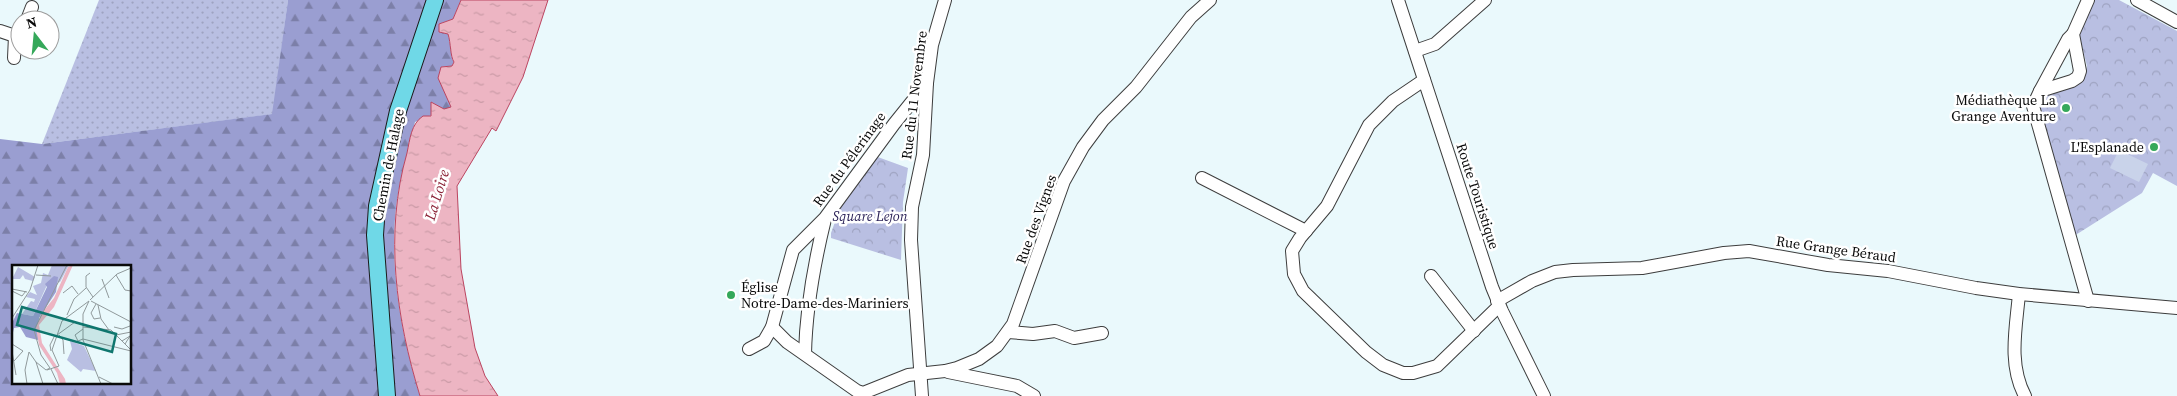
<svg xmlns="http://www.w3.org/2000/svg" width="2177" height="396" font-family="'Source Serif 4',serif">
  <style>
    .grass { fill: url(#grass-dots) }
    .forest { fill: url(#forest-firs); fill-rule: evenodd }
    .park { fill: url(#park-crowns) }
    .pitch { fill: #c9d3ea }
    .water { fill: url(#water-ripples); stroke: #bb4560 }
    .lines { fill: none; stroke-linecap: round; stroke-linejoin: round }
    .minor-casing { stroke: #3d3d3d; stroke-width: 14 }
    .major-casing { stroke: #1b1b1b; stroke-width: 18 }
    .minor { stroke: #fff; stroke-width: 12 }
    .major { stroke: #6fd8e7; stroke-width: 16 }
    .poi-dot { fill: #35a85a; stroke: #fff; stroke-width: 2 }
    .labels { text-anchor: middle; stroke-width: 5; stroke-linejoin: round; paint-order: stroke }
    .street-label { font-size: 14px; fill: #0a0a0a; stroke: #fff }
    .poi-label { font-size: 14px; fill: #0a0a0a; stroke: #fff; text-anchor: end }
    .park-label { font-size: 14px; font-style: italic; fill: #2d2459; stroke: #fff }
    .water-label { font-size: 15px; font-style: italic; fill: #8b2438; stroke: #fff }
    .inset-road { fill: none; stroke: #90999b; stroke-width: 1 }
    .view { fill: #0f766e; fill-opacity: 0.15; stroke: #0f766e; stroke-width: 2.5 }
    .inset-edge { fill: none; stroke: #0a0a0a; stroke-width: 2.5 }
  </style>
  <defs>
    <pattern id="grass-dots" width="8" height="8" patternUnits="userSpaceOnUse" patternTransform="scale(1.25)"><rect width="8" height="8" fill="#b9bfe2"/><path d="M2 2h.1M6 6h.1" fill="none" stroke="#9ea3c1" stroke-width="1.8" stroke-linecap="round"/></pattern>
    <pattern id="forest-firs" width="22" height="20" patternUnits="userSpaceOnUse" patternTransform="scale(1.25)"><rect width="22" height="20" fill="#9a9ed1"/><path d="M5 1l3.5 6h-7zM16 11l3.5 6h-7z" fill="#7c7fa8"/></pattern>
    <pattern id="park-crowns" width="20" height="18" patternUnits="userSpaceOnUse" patternTransform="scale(1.25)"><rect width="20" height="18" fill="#b9bfe2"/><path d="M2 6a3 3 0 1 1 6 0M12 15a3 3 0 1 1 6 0" fill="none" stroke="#9ea3c1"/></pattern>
    <pattern id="water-ripples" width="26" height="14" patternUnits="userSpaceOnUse" patternTransform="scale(1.25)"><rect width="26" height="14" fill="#edb5c3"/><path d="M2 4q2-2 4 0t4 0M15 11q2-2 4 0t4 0" fill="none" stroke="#ca9aa6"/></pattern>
  </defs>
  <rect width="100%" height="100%" fill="#eaf9fc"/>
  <!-- grass -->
  <polygon class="grass" points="99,0 288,0 273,114 42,144"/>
  <!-- forest -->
  <path class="forest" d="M 288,0 L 461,0 L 453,19 L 439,24 L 439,32 L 448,34 C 451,43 450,56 454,62 L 452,66 L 441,67 L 451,107 L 415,122 C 409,148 401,173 397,200 C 388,265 401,334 420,396 L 0,396 L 0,139 L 42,144 L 272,114 ZM 14,266 L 130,266 L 130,382 L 14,382 Z"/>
  <!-- park -->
  <g class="park">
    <polygon points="2095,0 2119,0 2177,31 2177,186 2153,173 2142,193 2074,236 2039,113 2039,102 2047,93 2085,74 2087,66 2079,35"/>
    <polygon points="875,156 908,168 903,202 901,260 831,238 831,233 835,222 829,220"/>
  </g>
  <!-- pitch -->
  <polygon class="pitch" points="2119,150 2148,164 2139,182 2110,168"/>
  <!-- water -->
  <path class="water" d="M 461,0 L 548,0 L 523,77 L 496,131 L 492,128 L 457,186 L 461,269 L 475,348 L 485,376 L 498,396 L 420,396 C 396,318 384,233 407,153 C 410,139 411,124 423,116 L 431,116 L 431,102 L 444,109 L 451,107 L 438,78 L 441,67 L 452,66 L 454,62 C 450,56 451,43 448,34 L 439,32 L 439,24 L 453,19 Z"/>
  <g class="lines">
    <defs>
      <g id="minor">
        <polyline points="1398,0 1492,287 1502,311 1544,396"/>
        <polyline points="2088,0 2073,34 2080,71 2078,77 2072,81 2040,91 2033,106 2088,301"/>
        <polyline points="2137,0 2177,22"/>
        <polyline points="27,20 32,7"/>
        <polyline points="0,31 15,36"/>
        <polyline points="1415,51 1435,44 1485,0"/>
        <polyline points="14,58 15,36 20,32"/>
        <polyline points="1424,80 1393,101 1369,125 1327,206 1300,238 1292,251 1294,274 1303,291 1366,352 1383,365 1403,373 1413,373 1437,366 1499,306"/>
        <polyline points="2040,91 2068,39 2073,34"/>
        <polyline points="1202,178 1306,231"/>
        <polyline points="1431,276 1474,331"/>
        <path d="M 2019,294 C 2016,328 2008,364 2025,396"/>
        <polyline points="1497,301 1532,281 1555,272 1573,270 1642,268 1724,253 1749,251 1828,265 1888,271 1976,288 2019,294 2177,308"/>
        <polyline points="772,327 787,342 857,391 863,393 908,375 945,371 957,368 979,359 997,346 1013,324 1064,181 1083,147 1103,120 1136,87 1191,17 1210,0"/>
        <polyline points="1008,332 1033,334 1055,331 1074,338 1102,333"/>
        <polyline points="749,349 764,341 772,327 793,250 825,218 894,124 927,83"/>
        <path d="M 805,354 C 806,308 814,264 825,219"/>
        <polyline points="948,372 1017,386 1034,396"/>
        <polyline points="922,396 911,240 912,207 923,155 927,83 932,45 945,0"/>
      </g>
      <polyline id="major" points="387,396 375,235 377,206 398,111 435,0"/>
    </defs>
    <!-- minor casing -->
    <use href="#minor" class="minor-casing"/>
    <!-- major casing -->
    <use href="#major" class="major-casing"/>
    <!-- minor -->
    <use href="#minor" class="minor"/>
    <!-- major -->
    <use href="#major" class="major"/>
  </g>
  <!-- markers -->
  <g class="poi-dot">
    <circle cx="2066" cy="108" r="5"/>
    <circle cx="2154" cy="147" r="5"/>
    <circle cx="731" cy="295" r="5"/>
  </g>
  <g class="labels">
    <!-- street labels -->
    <g class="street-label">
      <text transform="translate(914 95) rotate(-83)" y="5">Rue du 11 Novembre</text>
      <text transform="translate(849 159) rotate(-54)" y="5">Rue du Pélerinage</text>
      <text transform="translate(388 165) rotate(-79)" y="5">Chemin de Halage</text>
      <text transform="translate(1478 196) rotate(72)" y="5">Route Touristique</text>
      <text transform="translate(1036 219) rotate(-70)" y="5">Rue des Vignes</text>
      <text transform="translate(1836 249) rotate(8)" y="5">Rue Grange Béraud</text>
    </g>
    <!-- poi labels -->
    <g class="poi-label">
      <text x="2056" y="105">Médiathèque La<tspan x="2056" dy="16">Grange Aventure</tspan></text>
      <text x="2144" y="152">L'Esplanade</text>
      <text x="741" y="292" text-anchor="start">Église<tspan x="741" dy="16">Notre-Dame-des-Mariniers</tspan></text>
    </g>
    <!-- park labels -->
    <g class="park-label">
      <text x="870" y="221">Square Lejon</text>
    </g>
    <!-- water labels -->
    <g class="water-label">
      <text transform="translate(437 195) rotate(-73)" y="5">La Loire</text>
    </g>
  </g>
  <!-- overview -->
  <g transform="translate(12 265)">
    <rect width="119" height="119" fill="#eaf9fc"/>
    <path d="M 40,0 L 57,0 L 48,17 L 35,20 L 21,51 L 10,49 L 19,36 L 22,37 L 23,34 L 14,32 L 18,27 L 25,30 L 21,21 L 29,18 L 31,8 L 36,10 ZM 6,2 L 23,12 L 21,16 L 13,14 L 11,10 L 8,14 L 0,14 ZM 58,76 L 72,81 L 84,106 L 71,104 L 69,107 L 55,95 L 60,84 Z" fill="#b9bfe2"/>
    <path d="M 42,11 L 46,12 L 44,27 L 27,53 L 26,75 L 14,72 L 8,62 L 2,63 L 0,72 L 0,58 L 5,48 L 21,51 L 35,22 L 33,19 Z" fill="#9a9ed1"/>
    <path d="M 61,0 L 42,42 L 27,60 L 30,78 L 53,114 L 54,119 L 48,119 L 45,108 L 27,80 L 24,63 L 29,49 L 42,33 L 56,2 Z" fill="#edb5c3"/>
    <path class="inset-road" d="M 78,8 L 74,11 L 74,22 L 81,32M 24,10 L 39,11M 104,10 L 113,25 L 119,26M 90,14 L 97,33M 0,24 L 15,27M 0,26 L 10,31 L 14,26M 51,28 L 60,21 L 66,29M 78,35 L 105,9 L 119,3M 77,36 L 71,49 L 71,75 L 89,119M 79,36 L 119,57M 84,39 L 79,48 L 82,54 L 88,53M 86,40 L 89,54 L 97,65M 55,50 L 62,34 L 74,23M 0,53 L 18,25 L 26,0M 71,62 L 99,65 L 119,85M 102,62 L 110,64 L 118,61M 71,64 L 63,70 L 66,76 L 71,74M 45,70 L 63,57 L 71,60M 47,70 L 51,75 L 52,89M 104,70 L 119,67M 71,74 L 119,86M 110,76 L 118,71 L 113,79M 0,79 L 11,86 L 2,96M 0,86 L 4,110M 39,86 L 38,80 L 43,70M 24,97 L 34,105 L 38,103 L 29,90 L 22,65 L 55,0M 24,97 L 31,119M 39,104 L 46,119M 35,105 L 47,101 L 40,85 L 50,56 L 77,36M 87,112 L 101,119M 15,119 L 13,105 L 17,87 L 24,97"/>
    <path class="view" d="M 10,42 L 104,69 L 100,87 L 5,60 Z"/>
    <rect width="119" height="119" class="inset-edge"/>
  </g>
  <!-- north arrow -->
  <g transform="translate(35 35) rotate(344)"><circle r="24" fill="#ffffff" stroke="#9d9d9d"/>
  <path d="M0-4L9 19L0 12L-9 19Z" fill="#35a85a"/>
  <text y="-8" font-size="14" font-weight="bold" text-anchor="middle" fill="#0a0a0a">N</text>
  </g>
</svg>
